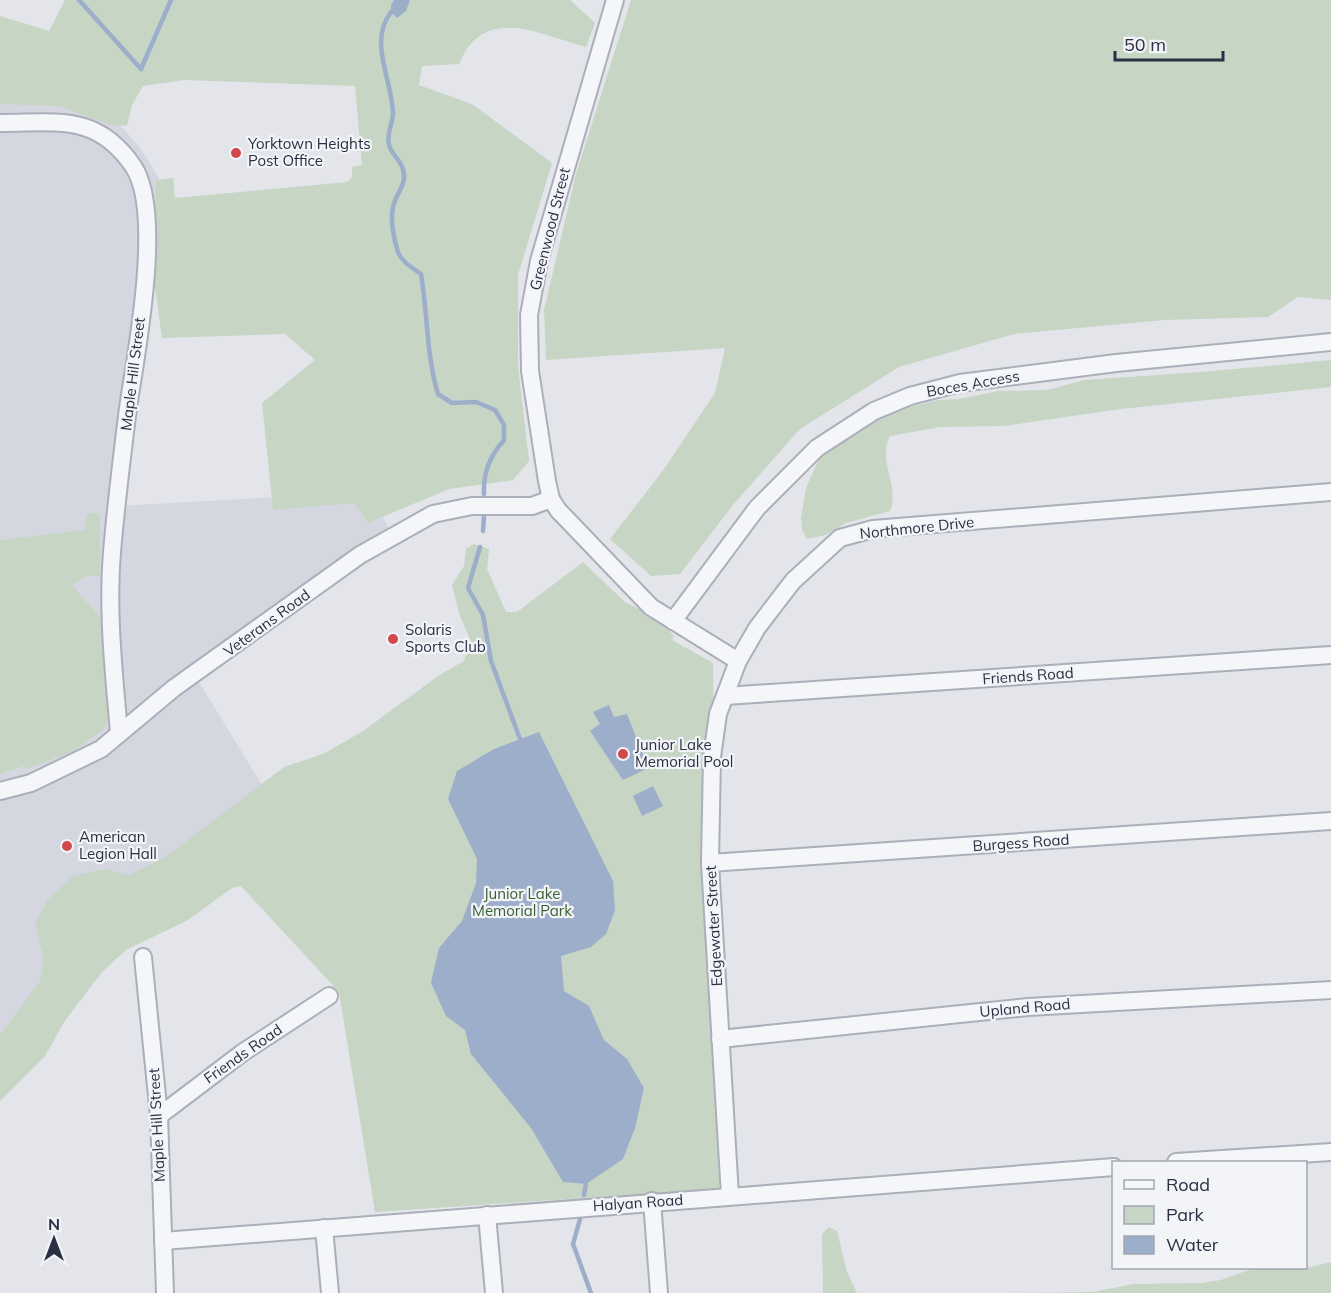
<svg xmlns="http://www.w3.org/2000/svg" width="1331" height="1293" font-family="Mulish,sans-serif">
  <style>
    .built { fill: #d5d7e0 }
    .green { fill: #c6d5c4 }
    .water { fill: #9daecb }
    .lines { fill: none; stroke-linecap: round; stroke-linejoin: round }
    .stream { stroke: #9daecb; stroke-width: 4.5 }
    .street-casing { stroke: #acafb9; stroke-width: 20 }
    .street { stroke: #f5f6f9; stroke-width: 16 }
    .poi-dot { fill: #d1474a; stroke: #f2f4f8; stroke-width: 2 }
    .labels { text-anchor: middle; stroke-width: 4.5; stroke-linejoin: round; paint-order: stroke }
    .poi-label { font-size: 15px; fill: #2a3044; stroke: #f2f4f8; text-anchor: start }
    .street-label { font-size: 15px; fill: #2a3044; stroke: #f2f4f8 }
    .park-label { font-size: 15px; fill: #3a6037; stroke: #f2f4f8 }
  </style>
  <rect width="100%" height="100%" fill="#e3e5eb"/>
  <!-- built -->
  <polygon class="built" points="0,99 78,101 118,123 140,147 159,178 160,231 117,506 368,492 394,536 194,674 286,824 133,912 0,1064"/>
  <!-- green -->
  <g class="green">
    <path d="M 65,0 L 570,0 L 595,23 L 586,47 C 539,35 485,3 459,64 L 422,66 L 419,85 L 472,104 L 552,163 L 518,275 L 518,366 L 529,461 L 513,480 L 449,489 L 368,523 L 354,503 L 273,510 L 262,403 L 315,360 L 285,334 L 162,338 L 154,280 L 156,180 L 173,178 L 175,198 L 347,182 L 352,177 L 352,167 L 362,165 L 355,86 L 184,80 L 143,86 L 132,105 L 127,126 L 108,124 L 59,106 L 0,104 L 0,16 L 49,31 Z"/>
    <polygon points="631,0 1331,0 1331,300 1298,297 1268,317 1164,320 1014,334 899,367 800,429 733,505 680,574 651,576 610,539 662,472 715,393 725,348 546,360 544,310 576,174"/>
    <path d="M 1331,360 L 1331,387 L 1121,409 L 1004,426 L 940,427 L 890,436 C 877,460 900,487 890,511 L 846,523 L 826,535 L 807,539 L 802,529 L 801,518 L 806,488 L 819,459 L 849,434 L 891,411 L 939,400 L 959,399 L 998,391 L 1047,390 L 1085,380 L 1201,372 Z"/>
    <polygon points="94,513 100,515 100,576 87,576 72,585 111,630 116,698 104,729 75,750 28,769 24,766 0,774 0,540 85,530 87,514"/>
    <polygon points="474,544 489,549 487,569 506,612 517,612 583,562 625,602 657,618 674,636 672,640 713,663 719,1189 375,1212 339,992 241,886 232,888 188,920 126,950 102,972 64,1022 45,1056 0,1101 0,1035 40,981 44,960 35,925 47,901 73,876 106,869 129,875 164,858 284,767 323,754 363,731 441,674 464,661 471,641 460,616 452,585 464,566 466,549"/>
    <polygon points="829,1227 837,1231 847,1272 857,1293 823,1293 822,1234"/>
    <polygon points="1331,1262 1331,1293 1007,1293 1094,1292 1133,1284 1202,1283 1221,1280 1254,1268 1306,1268"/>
  </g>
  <!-- water -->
  <g class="water">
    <polygon points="394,0 410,0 406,11 397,18 391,12 391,5"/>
    <polygon points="609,705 614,717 627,714 648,768 623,780 590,731 600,724 593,712"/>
    <polygon points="539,732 613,881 615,910 606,934 591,947 561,956 564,991 589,1006 604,1040 627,1059 644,1088 635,1128 623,1159 586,1184 563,1182 531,1128 471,1054 465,1030 446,1016 431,983 439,948 462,921 476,883 477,859 448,799 457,771 494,749"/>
    <polygon points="653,786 663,806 642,816 633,796"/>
  </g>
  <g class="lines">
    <!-- stream -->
    <g class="stream">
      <polyline points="79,0 141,69 171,0"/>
      <path d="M 391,12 C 368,42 392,79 393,113 C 393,124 386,133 389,145 C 392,156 405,163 404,177 C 404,188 395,196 393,207 C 390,220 394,240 398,252 C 402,262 412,268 421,274 C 428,315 426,354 438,394 L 452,403 L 476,402 L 495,410 L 504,425 L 504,440 C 490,456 483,472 484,494"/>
      <polyline points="483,531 484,517"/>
      <polyline points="480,547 468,588 483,615 491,661 520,739"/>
      <polyline points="584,1195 586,1184"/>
      <polyline points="580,1219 573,1244 591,1293"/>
    </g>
    <defs>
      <g id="street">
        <polyline points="615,0 539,261 529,315 530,371 547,481 551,499 558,510 651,607 738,661"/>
        <path d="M 0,123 C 57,123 97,113 133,166 C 164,211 136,354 128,408 C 122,456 116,504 112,552 C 107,613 114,673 119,733"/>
        <polyline points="673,621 757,508 817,448 874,411 910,396 960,383 1116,363 1331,342"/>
        <polyline points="725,696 1331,655"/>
        <polyline points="0,791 31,783 101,749 174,688 360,555 433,514 472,506 532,506 551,499"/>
        <polyline points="710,863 1331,821"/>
        <polyline points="143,957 159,1116 165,1293"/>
        <polyline points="720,1039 1028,1007 1331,990"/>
        <polyline points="159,1116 242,1053 329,996"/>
        <polyline points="1176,1162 1331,1152"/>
        <polyline points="730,1196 710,863 712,757 718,714 738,661 757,628 793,581 840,538 873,529 1331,492"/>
        <polyline points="652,1201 659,1293"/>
        <polyline points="487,1215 494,1293"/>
        <polyline points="324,1228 330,1293"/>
        <polyline points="163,1241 1114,1167"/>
      </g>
    </defs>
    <!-- street casing -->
    <use href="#street" class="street-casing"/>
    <!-- street -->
    <use href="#street" class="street"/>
  </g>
  <!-- markers -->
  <g class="poi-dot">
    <circle cx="236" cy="153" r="6"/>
    <circle cx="393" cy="639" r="6"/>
    <circle cx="623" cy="754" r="6"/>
    <circle cx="67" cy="846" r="6"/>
  </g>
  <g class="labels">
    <!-- poi labels -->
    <g class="poi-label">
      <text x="248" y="149">Yorktown Heights<tspan x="248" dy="17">Post Office</tspan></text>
      <text x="405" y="635">Solaris<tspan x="405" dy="17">Sports Club</tspan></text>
      <text x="635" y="750">Junior Lake<tspan x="635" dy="17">Memorial Pool</tspan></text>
      <text x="79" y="842">American<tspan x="79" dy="17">Legion Hall</tspan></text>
    </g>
    <!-- street labels -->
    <g class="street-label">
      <text transform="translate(550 229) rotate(-76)" y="5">Greenwood Street</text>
      <text transform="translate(133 374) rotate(-83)" y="5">Maple Hill Street</text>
      <text transform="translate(973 384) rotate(-10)" y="5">Boces Access</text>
      <text transform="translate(917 528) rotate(-6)" y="5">Northmore Drive</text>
      <text transform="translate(267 623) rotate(-36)" y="5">Veterans Road</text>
      <text transform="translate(1028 676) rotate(-4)" y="5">Friends Road</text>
      <text transform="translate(1021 843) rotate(-4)" y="5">Burgess Road</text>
      <text transform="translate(714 926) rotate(-93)" y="5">Edgewater Street</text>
      <text transform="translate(1025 1008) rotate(-5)" y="5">Upland Road</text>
      <text transform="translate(243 1054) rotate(-35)" y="5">Friends Road</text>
      <text transform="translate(157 1125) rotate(-93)" y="5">Maple Hill Street</text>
      <text transform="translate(638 1203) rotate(-4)" y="5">Halyan Road</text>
    </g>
    <!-- park labels -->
    <g class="park-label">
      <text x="522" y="899">Junior Lake<tspan x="522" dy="17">Memorial Park</tspan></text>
    </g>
  </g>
  <!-- legend -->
  <rect x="1112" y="1161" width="195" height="108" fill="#f2f4f8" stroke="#a2a6b0" stroke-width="1.5"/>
  <rect x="1124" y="1180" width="30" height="9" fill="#f5f6f9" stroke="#a2a6b0" stroke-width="1.5"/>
  <text x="1166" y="1191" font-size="18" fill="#2a3044">Road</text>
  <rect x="1124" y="1206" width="30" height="18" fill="#c6d5c4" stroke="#a2a6b0" stroke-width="1.5"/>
  <text x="1166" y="1221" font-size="18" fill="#2a3044">Park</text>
  <rect x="1124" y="1236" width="30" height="18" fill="#9daecb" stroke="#a2a6b0" stroke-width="1.5"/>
  <text x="1166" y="1251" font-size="18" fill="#2a3044">Water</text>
  <!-- north arrow -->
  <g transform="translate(54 1239)" stroke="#f2f4f8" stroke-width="4.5" paint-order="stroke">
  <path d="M0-4.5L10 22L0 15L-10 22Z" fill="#2a3044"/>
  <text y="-9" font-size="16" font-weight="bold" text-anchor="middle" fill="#2a3044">N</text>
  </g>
  <!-- scale -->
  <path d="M1115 51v9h108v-9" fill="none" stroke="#2a3044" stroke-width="3"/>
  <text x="1124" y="51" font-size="18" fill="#2a3044" stroke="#f2f4f8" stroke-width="4.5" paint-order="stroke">50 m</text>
</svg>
